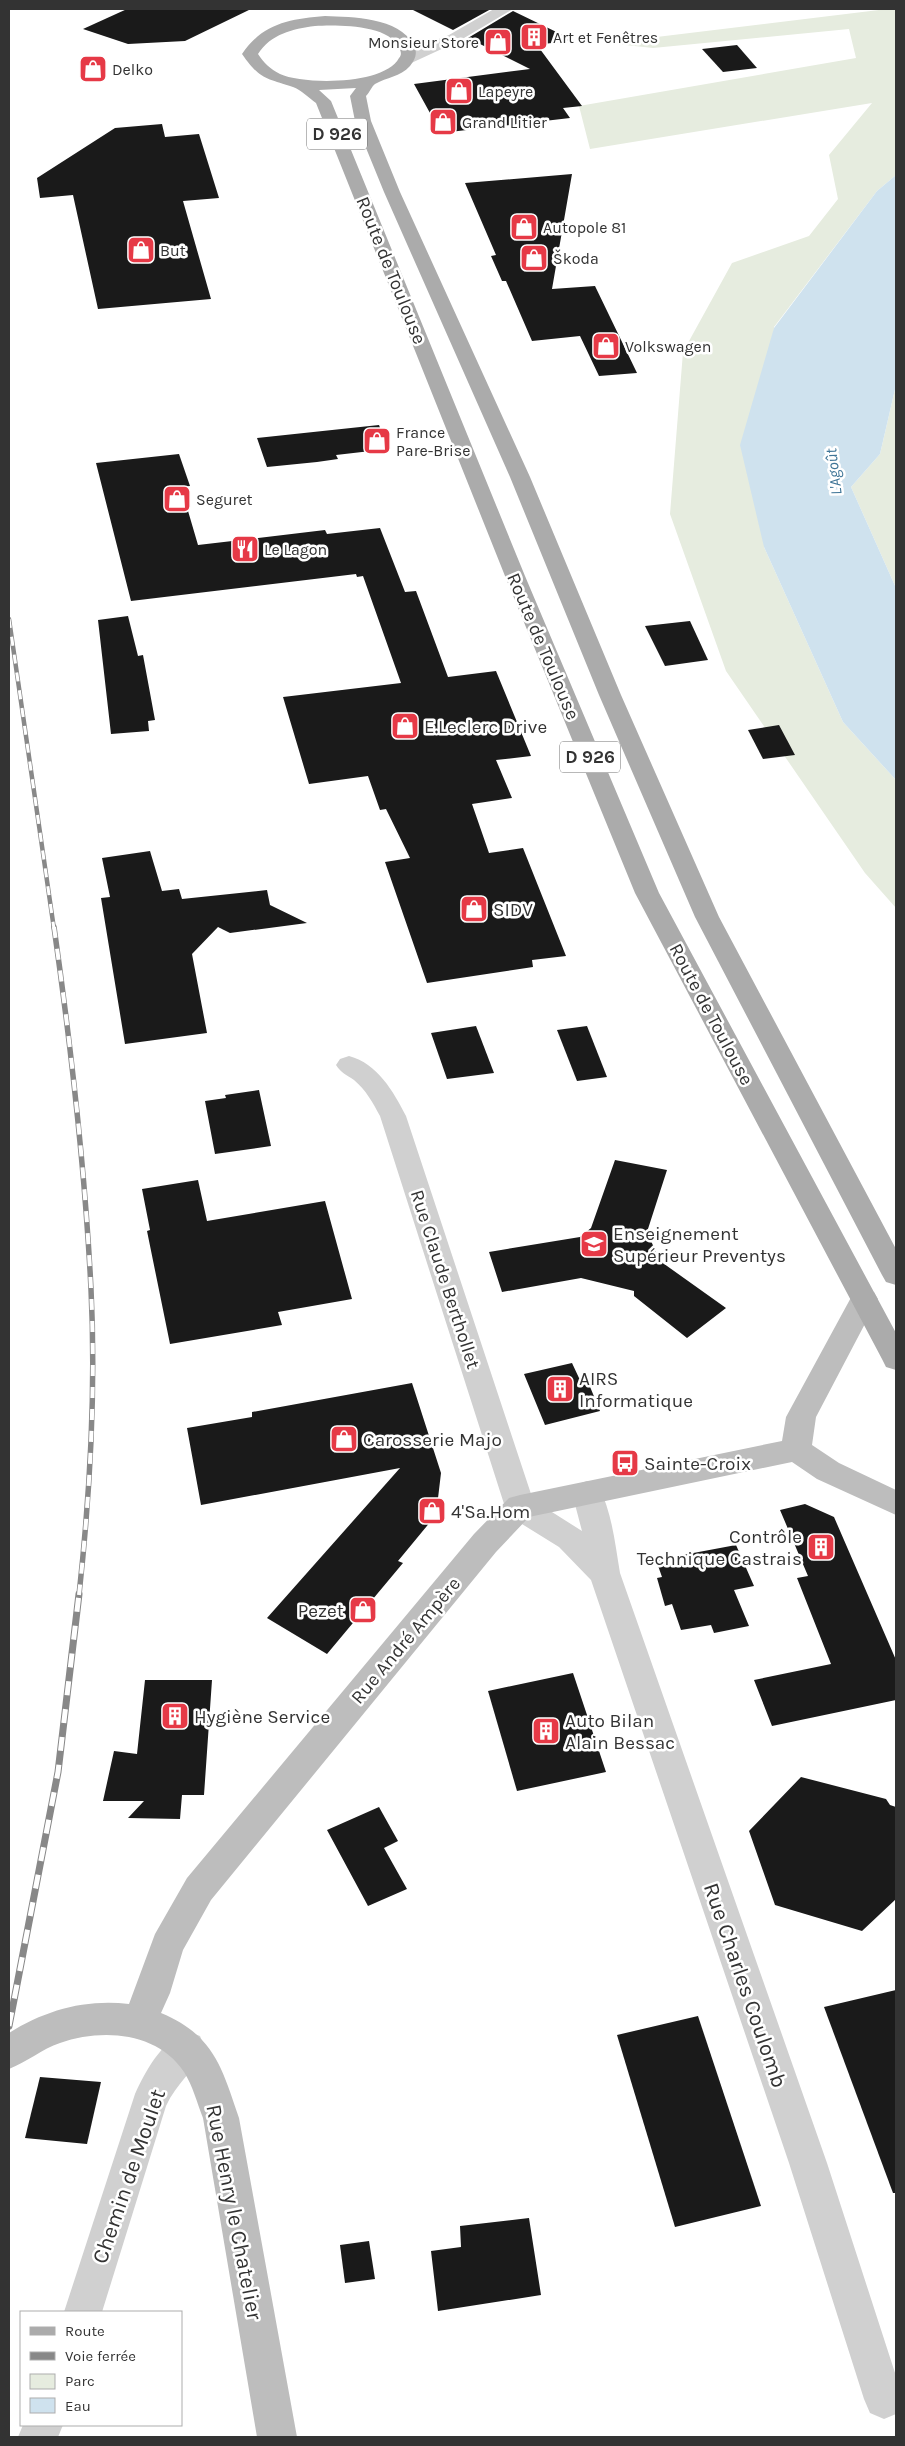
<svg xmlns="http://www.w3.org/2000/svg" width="905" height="2446" font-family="Karla,sans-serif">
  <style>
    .green { fill: #e6ecdf }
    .water { fill: #cfe2ee }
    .building { fill: #1a1a1a }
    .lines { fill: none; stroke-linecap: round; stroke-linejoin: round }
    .street { fill: #d0d0d0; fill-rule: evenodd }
    .secondary { fill: #bdbdbd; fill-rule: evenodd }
    .primary { fill: #ababab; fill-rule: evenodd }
    .rail-far2-casing { stroke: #888; stroke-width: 4.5 }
    .rail-far1-casing { stroke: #888; stroke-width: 5.5 }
    .rail-casing { stroke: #888; stroke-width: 7 }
    .rail-far2 { stroke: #fff; stroke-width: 3; stroke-dasharray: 9; stroke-linecap: butt }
    .rail-far1 { stroke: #fff; stroke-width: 4; stroke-dasharray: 11; stroke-linecap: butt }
    .rail { stroke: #fff; stroke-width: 5; stroke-dasharray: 14; stroke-linecap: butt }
    .labels { text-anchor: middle; stroke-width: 5; stroke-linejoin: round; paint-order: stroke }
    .far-poi-label { font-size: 16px; fill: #333; stroke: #fff; text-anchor: start }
    .far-water-label { font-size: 16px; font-style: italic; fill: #3f7597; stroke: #fff }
    .shield { fill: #fff; stroke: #707070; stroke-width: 1 }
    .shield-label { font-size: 18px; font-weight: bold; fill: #333 }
    .street-label { font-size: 19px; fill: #333; stroke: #fff }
    .poi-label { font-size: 19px; fill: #333; stroke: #fff; text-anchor: start }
    .near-street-label { font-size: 22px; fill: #333; stroke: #fff }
  </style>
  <rect width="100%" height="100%" fill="#fff"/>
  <!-- green -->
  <g class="green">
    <polygon points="887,9 896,9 896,175 877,191 774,327 764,547 843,722 896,780 896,908 865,873 726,671 670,514 683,352 732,263 809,236 838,199 829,155 872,103 590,149 579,106 856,58 849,29 653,48 607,43"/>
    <polygon points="896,385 896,588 851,487 880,454"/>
  </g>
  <!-- water -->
  <polygon class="water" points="896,175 896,385 880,454 851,487 896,588 896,780 843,722 764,547 740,445 774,328 877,191"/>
  <!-- building -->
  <g class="building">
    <polygon points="127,9 251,9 185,41 128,44 83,29"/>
    <polygon points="411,9 491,9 453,30"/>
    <polygon points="513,11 573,40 537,45 582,106 563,108 570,118 441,133 414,84 530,69 468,38"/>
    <polygon points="737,45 757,68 723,72 702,49"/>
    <polygon points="162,124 165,137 199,134 219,198 183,201 211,299 98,309 73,195 40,198 37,178 115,128"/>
    <polygon points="572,174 552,289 595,286 637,373 599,376 580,336 532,341 506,281 502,281 491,256 496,255 465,183"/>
    <polygon points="379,425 388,449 336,455 338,459 317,462 267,467 257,438"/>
    <polygon points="179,454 190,486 181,487 198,545 325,530 327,534 380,528 405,592 416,591 448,677 496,671 531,756 496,760 512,798 472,804 489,853 523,848 566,956 532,960 533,967 427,983 385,862 410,858 386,809 380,810 368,776 309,784 283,697 401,683 363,576 357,577 356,574 131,601 96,463"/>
    <polygon points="128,616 138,656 143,655 155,720 148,721 149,731 111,734 98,620"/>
    <polygon points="690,621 708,660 665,666 645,626"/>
    <polygon points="779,725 795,755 763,759 748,730"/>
    <polygon points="150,851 162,891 179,889 182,899 267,890 270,905 307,923 230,933 218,927 192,954 207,1033 125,1044 101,898 110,897 102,858"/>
    <polygon points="476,1026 494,1073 447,1079 431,1033"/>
    <polygon points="587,1026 607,1077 577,1081 557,1030"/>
    <polygon points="259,1090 271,1146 215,1154 205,1101 226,1098 225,1095"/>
    <polygon points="615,1160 667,1170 647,1232 660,1261 726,1308 687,1338 634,1296 634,1291 581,1278 502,1292 489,1252 580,1237 591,1228"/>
    <polygon points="198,1180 207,1221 325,1201 352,1299 278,1312 282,1325 170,1344 147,1231 150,1230 142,1189"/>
    <polygon points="572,1363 579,1378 586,1377 600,1411 545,1425 524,1374"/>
    <polygon points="412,1383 441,1473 436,1515 398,1561 403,1563 327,1654 267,1618 400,1468 201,1505 187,1428 252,1417 252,1412"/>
    <polygon points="805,1504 834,1517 896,1660 896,1700 772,1726 754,1680 831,1664 797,1578 808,1576 780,1510"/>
    <polygon points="736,1545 754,1586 734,1590 749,1626 714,1633 711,1625 681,1630 672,1604 665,1606 657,1578 662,1577 656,1560"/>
    <polygon points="573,1673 606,1772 517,1791 488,1691"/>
    <polygon points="145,1680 212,1680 204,1795 182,1795 180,1819 128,1818 144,1801 103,1801 114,1751 137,1754"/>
    <polygon points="801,1777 886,1799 890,1805 896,1807 896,1899 862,1931 775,1905 749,1831"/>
    <polygon points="379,1807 398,1841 384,1848 407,1889 368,1906 327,1830"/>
    <polygon points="896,1990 896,2193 893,2193 824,2007"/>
    <polygon points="698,2016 761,2206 675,2227 617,2035"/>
    <polygon points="40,2077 101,2082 87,2144 25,2138"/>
    <polygon points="529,2218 541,2295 438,2311 431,2251 461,2247 460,2226"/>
    <polygon points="369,2241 375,2279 345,2283 340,2245"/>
  </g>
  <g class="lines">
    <!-- street -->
    <g class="street">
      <polygon points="494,9 513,9 459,41 407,65 399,60 418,47 449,35"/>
      <path d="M 349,1056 C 378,1064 393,1091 406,1116 L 533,1500 L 582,1531 L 572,1493 L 576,1485 L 587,1481 L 598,1485 C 612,1512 615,1543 620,1573 L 827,2163 L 896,2376 L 896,2414 L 884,2419 L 870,2413 L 864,2399 L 789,2163 L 591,1580 L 559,1547 L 509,1516 L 505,1507 L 380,1116 C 373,1103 366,1090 354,1080 C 347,1075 341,1073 336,1065 L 340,1059 Z"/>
      <path d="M 187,2031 L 200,2036 L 205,2048 C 195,2070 176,2084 166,2106 L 102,2312 L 64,2312 L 135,2094 C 146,2070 162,2041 187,2031 Z"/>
      <polygon points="23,2425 63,2425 58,2437 18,2437"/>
    </g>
    <!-- secondary -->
    <path class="secondary" d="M 864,1289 L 874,1292 L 878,1299 L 816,1417 L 812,1445 L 839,1463 L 896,1490 L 896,1515 L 817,1479 L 792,1462 L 529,1517 L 496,1552 L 211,1900 L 183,1950 L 170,1993 L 161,2013 C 214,2035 222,2068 239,2118 L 297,2437 L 257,2437 L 203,2118 C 197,2103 193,2086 184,2072 C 158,2032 102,2028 60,2043 C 42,2049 27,2062 9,2069 L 9,2033 C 46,2010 85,1999 129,2004 L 155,1934 L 187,1878 L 474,1534 L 509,1498 L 520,1495 L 782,1441 L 786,1417 L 854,1292 Z"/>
    <!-- primary -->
    <path class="primary" d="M 325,16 C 353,17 398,17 414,45 C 418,54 415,59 410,66 C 400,77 387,77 375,84 C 372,86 369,93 366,96 L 371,121 L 400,192 L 530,477 L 621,695 L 719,917 L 896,1249 L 896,1285 L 886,1282 L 882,1275 L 695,917 L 599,695 L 510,477 L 384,192 L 355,121 L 350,96 L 356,88 L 319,90 L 331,101 L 525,576 L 659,893 L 896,1333 L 896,1370 L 886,1367 L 882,1359 L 635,893 L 505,576 L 316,103 C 309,98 301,90 293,87 C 266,78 260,80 242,54 C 263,23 290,19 325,16 ZM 315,26 C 336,25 389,24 399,48 C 401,51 402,55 399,58 C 385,85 304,85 280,74 C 270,69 264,63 258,54 C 271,34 292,29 315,26 Z"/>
    <defs>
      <polyline id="rail-far2" points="9,619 54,929"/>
      <path id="rail-far1" d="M 54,927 C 71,1047 85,1168 91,1289 C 96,1390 90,1494 79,1595"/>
      <polyline id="rail" points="9,2026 58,1772 79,1594"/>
    </defs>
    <!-- rail-far2 casing -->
    <use href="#rail-far2" class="rail-far2-casing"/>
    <!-- rail-far1 casing -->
    <use href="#rail-far1" class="rail-far1-casing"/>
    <!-- rail casing -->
    <use href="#rail" class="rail-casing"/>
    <!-- rail-far2 -->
    <use href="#rail-far2" class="rail-far2"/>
    <!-- rail-far1 -->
    <use href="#rail-far1" class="rail-far1"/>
    <!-- rail -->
    <use href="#rail" class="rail"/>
  </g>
  <!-- icons -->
  <defs>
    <symbol id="building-square" viewBox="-11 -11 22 22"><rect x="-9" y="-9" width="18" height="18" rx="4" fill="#e63946" stroke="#fff"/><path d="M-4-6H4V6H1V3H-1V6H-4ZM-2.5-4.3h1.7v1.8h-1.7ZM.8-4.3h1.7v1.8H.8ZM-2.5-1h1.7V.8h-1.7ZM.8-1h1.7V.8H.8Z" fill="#fff"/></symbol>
    <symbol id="shop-square" viewBox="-11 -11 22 22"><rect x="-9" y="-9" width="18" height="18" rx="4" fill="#e63946" stroke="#fff"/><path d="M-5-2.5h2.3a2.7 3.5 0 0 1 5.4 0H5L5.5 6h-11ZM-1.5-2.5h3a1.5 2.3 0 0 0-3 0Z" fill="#fff"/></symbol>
    <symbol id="restaurant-square" viewBox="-11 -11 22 22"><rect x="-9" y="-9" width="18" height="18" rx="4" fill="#e63946" stroke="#fff"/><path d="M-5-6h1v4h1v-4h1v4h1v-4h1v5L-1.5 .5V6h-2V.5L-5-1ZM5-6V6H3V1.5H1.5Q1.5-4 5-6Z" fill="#fff"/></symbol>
    <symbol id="school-square" viewBox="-11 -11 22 22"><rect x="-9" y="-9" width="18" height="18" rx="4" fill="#e63946" stroke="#fff"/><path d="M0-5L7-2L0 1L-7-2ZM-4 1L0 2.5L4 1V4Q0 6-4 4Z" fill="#fff"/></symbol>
    <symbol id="bus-square" viewBox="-11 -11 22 22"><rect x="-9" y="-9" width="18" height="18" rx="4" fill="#e63946" stroke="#fff"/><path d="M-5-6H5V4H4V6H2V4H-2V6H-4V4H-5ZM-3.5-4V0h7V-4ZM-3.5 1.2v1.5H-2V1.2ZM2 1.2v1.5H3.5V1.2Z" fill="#fff"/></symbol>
  </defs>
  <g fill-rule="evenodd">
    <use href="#building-square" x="518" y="21" width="32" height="32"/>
    <use href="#shop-square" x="482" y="26" width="32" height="32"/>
    <use href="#shop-square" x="77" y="53" width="32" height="32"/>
    <use href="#shop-square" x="443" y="75" width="32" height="32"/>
    <use href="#shop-square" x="427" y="106" width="32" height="32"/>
    <use href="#shop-square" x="508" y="211" width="32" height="32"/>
    <use href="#shop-square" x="125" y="234" width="32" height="32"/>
    <use href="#shop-square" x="518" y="242" width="32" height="32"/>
    <use href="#shop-square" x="590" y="330" width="32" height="32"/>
    <use href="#shop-square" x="361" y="425" width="32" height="32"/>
    <use href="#shop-square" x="161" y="483" width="32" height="32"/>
    <use href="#restaurant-square" x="229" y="533" width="32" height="32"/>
    <use href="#shop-square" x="389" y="710" width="32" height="32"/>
    <use href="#shop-square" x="458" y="893" width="32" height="32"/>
    <use href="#school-square" x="578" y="1228" width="32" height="32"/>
    <use href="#building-square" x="544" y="1373" width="32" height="32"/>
    <use href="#shop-square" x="328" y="1423" width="32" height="32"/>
    <use href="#bus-square" x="609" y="1447" width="32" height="32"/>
    <use href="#shop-square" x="416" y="1495" width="32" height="32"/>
    <use href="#building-square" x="805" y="1531" width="32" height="32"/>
    <use href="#shop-square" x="347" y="1594" width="32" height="32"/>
    <use href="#building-square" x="159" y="1700" width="32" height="32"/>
    <use href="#building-square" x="530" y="1715" width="32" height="32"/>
  </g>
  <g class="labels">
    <!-- far-poi labels -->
    <g class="far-poi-label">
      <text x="553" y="43">Art et Fenêtres</text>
      <text x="479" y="48" text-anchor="end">Monsieur Store</text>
      <text x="112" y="75">Delko</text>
      <text x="478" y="97">Lapeyre</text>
      <text x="462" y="128">Grand Litier</text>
      <text x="543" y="233">Autopole 81</text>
      <text x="160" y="256">But</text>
      <text x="553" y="264">Škoda</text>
      <text x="625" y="352">Volkswagen</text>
      <text x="396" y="438">France<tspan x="396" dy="18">Pare-Brise</tspan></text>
      <text x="196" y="505">Seguret</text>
      <text x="264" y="555">Le Lagon</text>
    </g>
    <!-- far-water labels -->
    <g class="far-water-label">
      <text transform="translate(833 472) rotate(-97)" y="6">L'Agoût</text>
    </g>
    <!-- shield labels -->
    <g class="shield">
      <rect x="307" y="118.5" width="60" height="31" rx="4"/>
      <rect x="560" y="741.5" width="60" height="31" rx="4"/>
    </g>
    <g class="shield-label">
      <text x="337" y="140">D 926</text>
      <text x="590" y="763">D 926</text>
    </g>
    <!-- street labels -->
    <g class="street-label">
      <text transform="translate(392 270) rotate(68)" y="7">Route de Toulouse</text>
      <text transform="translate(544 646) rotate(67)" y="7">Route de Toulouse</text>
      <text transform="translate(712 1014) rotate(62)" y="7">Route de Toulouse</text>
      <text transform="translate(446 1279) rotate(72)" y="7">Rue Claude Berthollet</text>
      <text transform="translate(405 1640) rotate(-50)" y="7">Rue André Ampère</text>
    </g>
    <!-- poi labels -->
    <g class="poi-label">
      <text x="424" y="733">E.Leclerc Drive</text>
      <text x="493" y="916">SIDV</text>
      <text x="613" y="1240">Enseignement<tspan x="613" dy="22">Supérieur Preventys</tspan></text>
      <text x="579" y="1385">AIRS<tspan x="579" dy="22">Informatique</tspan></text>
      <text x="363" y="1446">Carosserie Majo</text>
      <text x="644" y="1470">Sainte-Croix</text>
      <text x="451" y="1518">4'Sa.Hom</text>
      <text x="802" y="1543" text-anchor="end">Contrôle<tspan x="802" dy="22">Technique Castrais</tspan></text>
      <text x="344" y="1617" text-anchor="end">Pezet</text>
      <text x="194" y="1723">Hygiène Service</text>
      <text x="565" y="1727">Auto Bilan<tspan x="565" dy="22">Alain Bessac</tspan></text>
    </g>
    <!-- near-street labels -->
    <g class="near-street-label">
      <text transform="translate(746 1985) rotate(71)" y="8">Rue Charles Coulomb</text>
      <text transform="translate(128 2176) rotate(-71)" y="8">Chemin de Moulet</text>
      <text transform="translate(235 2212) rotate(79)" y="8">Rue Henry le Chatelier</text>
    </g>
  </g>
  <!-- border -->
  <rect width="905" height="2446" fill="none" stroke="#333333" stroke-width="20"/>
  <!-- legend -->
  <rect x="20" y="2311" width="162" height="115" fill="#ffffff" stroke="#adadad"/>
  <rect x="30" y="2327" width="25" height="8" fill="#ababab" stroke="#adadad"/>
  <text x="65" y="2336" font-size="15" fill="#333333">Route</text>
  <rect x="30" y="2352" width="25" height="8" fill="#888888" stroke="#adadad"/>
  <text x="65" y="2361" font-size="15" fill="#333333">Voie ferrée</text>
  <rect x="30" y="2374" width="25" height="15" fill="#e6ecdf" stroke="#adadad"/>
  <text x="65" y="2386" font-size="15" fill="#333333">Parc</text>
  <rect x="30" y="2398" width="25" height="15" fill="#cfe2ee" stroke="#adadad"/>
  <text x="65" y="2411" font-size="15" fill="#333333">Eau</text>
</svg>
